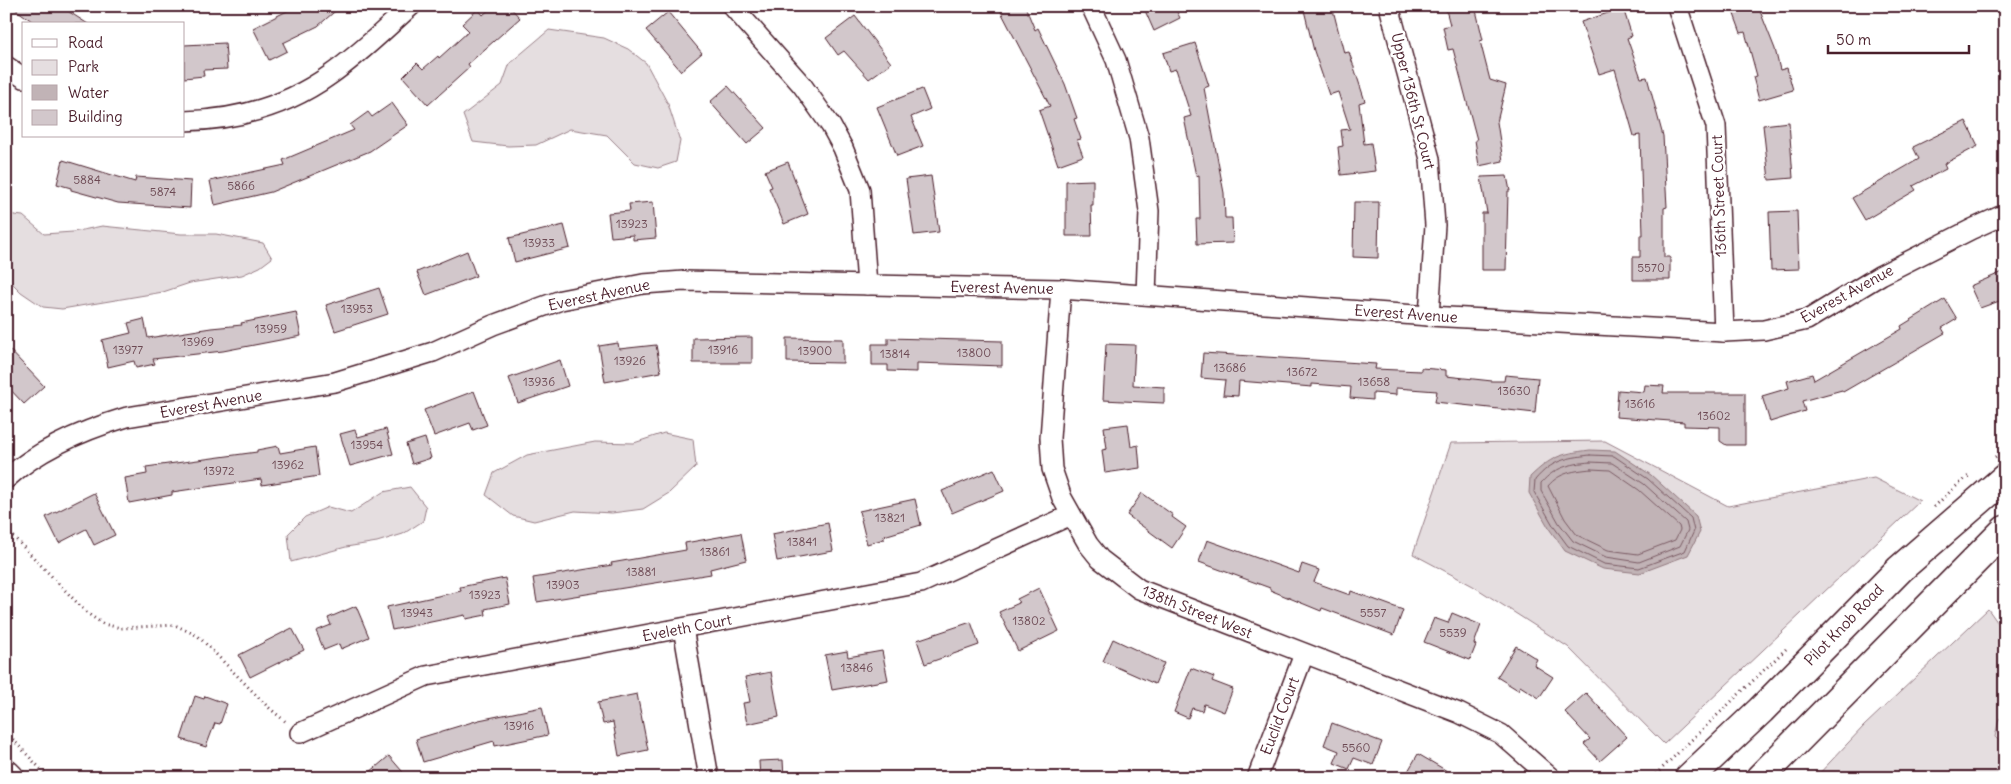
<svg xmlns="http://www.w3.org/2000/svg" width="2011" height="784" font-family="Delius,sans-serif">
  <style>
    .green { fill: #e5dee0; stroke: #987e86 }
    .water { fill: #c1b3b6; stroke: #91787e }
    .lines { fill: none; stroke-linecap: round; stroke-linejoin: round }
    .shore { stroke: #7a5a63; stroke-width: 1 }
    .building { fill: #d2c7cb; stroke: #4a1f2b }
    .street-casing { stroke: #4a1f2b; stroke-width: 22 }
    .secondary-casing { stroke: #4a1f2b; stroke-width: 31 }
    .path { stroke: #4a1f2b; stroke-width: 3; stroke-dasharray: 1 4; stroke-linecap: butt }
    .street { stroke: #fff; stroke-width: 19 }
    .secondary { stroke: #fff; stroke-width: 28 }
    .labels { text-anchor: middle; stroke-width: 5; stroke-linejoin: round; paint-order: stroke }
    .number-label { font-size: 12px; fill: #6c4953 }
    .street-label { font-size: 15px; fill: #4a1f2b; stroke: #fff }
  </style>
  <rect width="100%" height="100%" fill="#fff"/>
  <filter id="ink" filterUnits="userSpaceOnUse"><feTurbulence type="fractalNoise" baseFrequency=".02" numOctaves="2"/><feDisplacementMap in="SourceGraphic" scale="10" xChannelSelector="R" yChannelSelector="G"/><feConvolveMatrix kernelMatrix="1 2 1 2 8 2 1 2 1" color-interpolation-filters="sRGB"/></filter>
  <g filter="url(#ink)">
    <!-- green -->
    <g class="green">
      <polygon points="549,30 604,38 628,49 646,63 668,104 680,141 676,162 658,168 635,163 607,135 570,129 536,145 508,146 473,142 463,115 502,85 510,63"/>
      <polygon points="6,214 23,216 44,234 73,232 102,226 181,234 216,234 263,243 272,258 260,267 242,275 190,283 163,292 62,309 43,307 21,292 6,277"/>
      <polygon points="664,433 693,439 696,467 669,493 643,509 612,513 575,511 534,521 513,516 486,495 494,473 527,455 595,442 634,443"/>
      <polygon points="1605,441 1728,506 1874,478 1920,501 1664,744 1568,647 1473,586 1413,554 1451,443"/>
      <polygon points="410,487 426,507 423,521 403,534 377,542 346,547 291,562 288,534 305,517 328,507 351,513 383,492"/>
      <polygon points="1988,609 2005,633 2005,716 1999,719 1995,737 2005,746 2005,778 1815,778 1864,726"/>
    </g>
    <!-- water -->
    <path class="water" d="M 1590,450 L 1615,451 L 1651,475 L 1696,516 L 1700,532 L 1688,555 L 1640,573 L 1603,569 L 1565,551 L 1550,530 L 1529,493 L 1530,477 C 1552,456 1560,454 1590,450 Z"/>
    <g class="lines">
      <!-- shore -->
      <g class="shore">
        <path d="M 1590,455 L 1614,456 L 1648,479 L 1691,518 L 1694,531 L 1685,551 L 1639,568 L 1604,564 L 1568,546 L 1554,527 L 1534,492 L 1535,480 C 1552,460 1566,458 1590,455 Z"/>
        <path d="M 1590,462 L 1612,463 L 1644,484 L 1686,522 L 1688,530 L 1680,546 L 1639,562 L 1606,557 L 1573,541 L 1559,523 L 1541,491 L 1541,483 C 1555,467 1570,464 1590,462 Z"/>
        <path d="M 1591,469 L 1610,470 L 1639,490 L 1679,526 L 1680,530 L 1675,540 L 1638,554 L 1608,550 L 1577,535 L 1565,519 L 1548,486 C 1560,472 1574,471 1591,469 Z"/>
      </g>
    </g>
    <!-- building -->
    <g class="building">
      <polygon points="11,6 60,6 88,24 36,24"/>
      <polygon points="297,6 341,6 318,26 283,43 287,51 269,60 253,28"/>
      <polygon points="493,6 509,6 520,18 468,64 470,67 428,105 403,77 417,63 423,69 438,56 439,58 469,31 462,24 478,9 483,15"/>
      <polygon points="998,6 1025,6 1035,30 1038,28 1065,84 1077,118 1074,119 1081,139 1077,140 1083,156 1058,165 1039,110 1050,106"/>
      <polygon points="1143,6 1174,6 1180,18 1154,31"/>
      <polygon points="1303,6 1332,6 1344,53 1349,52 1365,101 1359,103 1364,144 1371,143 1375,171 1341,175 1338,147 1343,146 1341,130 1350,129 1338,92 1329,95 1314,51"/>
      <polygon points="1445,6 1475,6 1483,40 1480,41 1490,80 1506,85 1497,122 1503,161 1479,166 1475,140 1477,140 1453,49 1448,50 1443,27 1450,25"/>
      <polygon points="1731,6 1758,6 1775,49 1780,70 1787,68 1793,90 1759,100 1753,77 1757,76 1745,32 1741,33"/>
      <polygon points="1623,8 1632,36 1627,38 1641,78 1647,77 1663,136 1667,207 1664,208 1664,257 1670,257 1670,280 1633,280 1633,257 1640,257 1640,235 1643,235 1640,135 1634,136 1615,69 1599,74 1581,22"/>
      <polygon points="668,12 702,53 681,71 646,30"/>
      <polygon points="855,16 891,63 869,79 844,51 838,55 826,38"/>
      <polygon points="225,43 227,69 203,70 204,76 184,78 184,45"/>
      <polygon points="1195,43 1209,86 1204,88 1224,193 1225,218 1232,218 1233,243 1197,244 1196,219 1200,219 1199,175 1196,176 1184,118 1191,116 1176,69 1169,71 1163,53"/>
      <polygon points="728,86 766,128 747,144 710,102"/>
      <polygon points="922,89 930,109 911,117 923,146 897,156 877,107"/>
      <polygon points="392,103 408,125 370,151 271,192 215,205 210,181 285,165 283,160 354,130 350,125 368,112 372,117"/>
      <polygon points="1966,121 1978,146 1944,164 1946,169 1913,186 1916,190 1865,220 1852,198 1919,159 1913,147"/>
      <polygon points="1789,122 1793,178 1769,180 1763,125"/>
      <polygon points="63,160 135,182 136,177 191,181 190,208 118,203 71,190 71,188 57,184"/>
      <polygon points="788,162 808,214 784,224 769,188 772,187 765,171"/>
      <polygon points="931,176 939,232 914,235 906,179"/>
      <polygon points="1507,176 1510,191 1508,191 1506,270 1482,270 1482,213 1487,213 1481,177"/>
      <polygon points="1093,180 1093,205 1091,205 1092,236 1066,236 1066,181"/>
      <polygon points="653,202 656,238 633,240 633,235 611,237 608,213 630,211 629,204"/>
      <polygon points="1354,202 1379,202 1378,258 1353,257"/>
      <polygon points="1797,211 1799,269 1771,270 1769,212"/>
      <polygon points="564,225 570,248 515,262 509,238"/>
      <polygon points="467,251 476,276 426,295 417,272"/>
      <polygon points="2005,271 2005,299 1980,308 1970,286"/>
      <polygon points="379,288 388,314 335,331 326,305"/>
      <polygon points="1945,299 1957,319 1942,328 1945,333 1843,392 1842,390 1802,401 1805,411 1770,422 1762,396 1789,388 1787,381 1812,374 1814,380 1902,329 1901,326"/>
      <polygon points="296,312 301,336 223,351 153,359 155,364 136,368 134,361 108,367 102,340 131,333 128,323 144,319 148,338 211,328 242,325 241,323"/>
      <polygon points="752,337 752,363 693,363 693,338"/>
      <polygon points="787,338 843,339 843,363 787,362"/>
      <polygon points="888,338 1002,341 1002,366 917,363 917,372 888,371 888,365 872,365 872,344 888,344"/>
      <polygon points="618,343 619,349 656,345 661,372 605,382 599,346"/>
      <polygon points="1106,344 1135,345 1133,385 1164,387 1164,403 1103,400"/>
      <polygon points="6,346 44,386 24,404 6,385"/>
      <polygon points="1203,353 1376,364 1375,369 1421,371 1421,368 1446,370 1446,376 1492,381 1504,381 1505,375 1538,378 1535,413 1435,402 1437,391 1396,388 1396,395 1373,393 1373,400 1350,398 1351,387 1312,384 1312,387 1239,381 1238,396 1223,395 1225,380 1201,378"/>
      <polygon points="560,360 568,386 518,403 509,378"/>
      <polygon points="1645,385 1664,386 1663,393 1745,393 1745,445 1726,445 1720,441 1720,427 1684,426 1684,422 1616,417 1618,390 1644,392"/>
      <polygon points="474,391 487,425 473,430 470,423 434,436 424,410"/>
      <polygon points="1128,424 1131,447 1138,445 1140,468 1105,473 1102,450 1107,449 1104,427"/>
      <polygon points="386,429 393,454 350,466 340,434 355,430 358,437"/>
      <polygon points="425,438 431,458 412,464 406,444"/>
      <polygon points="278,446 280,453 315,447 319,476 262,485 261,479 172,492 172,495 129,503 125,478 147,474 146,467 257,452 257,450"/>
      <polygon points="994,469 1004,491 952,513 942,491"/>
      <polygon points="94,493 115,535 94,545 86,529 59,543 46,517"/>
      <polygon points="1142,493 1173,515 1172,517 1186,527 1172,548 1127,515"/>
      <polygon points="915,499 921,525 884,536 884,539 867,544 859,511"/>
      <polygon points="828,523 833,551 777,561 772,534"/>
      <polygon points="741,533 746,560 710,569 711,574 537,602 533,578 612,565 611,563 686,550 685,543"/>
      <polygon points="1207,540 1299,573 1302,564 1319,570 1314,582 1350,595 1351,591 1403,610 1394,635 1322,608 1321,611 1270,590 1270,588 1199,562"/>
      <polygon points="505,578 510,604 485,609 486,615 466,619 465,615 392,630 387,607 461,591 460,587"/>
      <polygon points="1039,588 1059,631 1018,651 999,612 1019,603 1017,599"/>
      <polygon points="356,606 369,637 341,649 339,644 324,650 316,631 331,625 328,618"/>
      <polygon points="1452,613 1481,625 1474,644 1476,645 1470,660 1424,642 1434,618 1448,623"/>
      <polygon points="971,622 979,645 925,664 917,640"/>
      <polygon points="292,628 304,650 250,677 239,655"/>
      <polygon points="1113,639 1164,663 1155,684 1103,661"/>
      <polygon points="1516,646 1537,659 1534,665 1553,677 1539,698 1520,686 1518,690 1497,677"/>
      <polygon points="847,651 848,657 882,651 888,680 832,690 825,655"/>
      <polygon points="1191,668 1214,677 1212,681 1233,689 1224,712 1204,704 1202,711 1192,708 1188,718 1174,712"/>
      <polygon points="771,672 779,717 747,724 743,703 750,702 745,677"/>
      <polygon points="1586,693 1627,737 1600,761 1584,744 1590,739 1565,712"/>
      <polygon points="637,694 648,750 619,756 613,722 603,724 598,702"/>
      <polygon points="195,696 204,699 205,696 227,704 220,724 215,723 206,747 181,739"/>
      <polygon points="542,707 548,735 495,746 494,741 423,762 416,739 479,720"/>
      <polygon points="1332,723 1382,742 1373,765 1354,758 1349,769 1334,763 1339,751 1324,745"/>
      <polygon points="1418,754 1459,778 1404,778"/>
      <polygon points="389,756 408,778 363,778"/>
      <polygon points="783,760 784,778 760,778 759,761"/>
    </g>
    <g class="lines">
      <defs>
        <g id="street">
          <polyline points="732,6 802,85 831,126 843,148 860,190 867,285"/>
          <polyline points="1091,6 1116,60 1139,138 1149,211 1146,295"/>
          <polyline points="1389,6 1430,159 1435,225 1429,316"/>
          <polyline points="1677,6 1716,126 1724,332"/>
          <polyline points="6,66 24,78"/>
          <path d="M 184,121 C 236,120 287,106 330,75 C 359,55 385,29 411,6"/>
          <polyline points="1061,289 1050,438 1052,469 1062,498 1088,544 1100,559 1139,589 1459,713 1501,734 1551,778"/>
          <path d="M 6,479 C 40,448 84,430 127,417 L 335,382 L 433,352 L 493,325 L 561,300 L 643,284 L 684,281 L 1061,289 L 1429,316 L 1724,332 L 1764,330 L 1807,320 L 1881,275 L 1972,229 L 2005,214"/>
          <polyline points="683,628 709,778"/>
          <polyline points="300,733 426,676 921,583 1071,515"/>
          <polyline points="1257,778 1304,654"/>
        </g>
        <g id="secondary">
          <polyline points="6,774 10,778"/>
          <polyline points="1689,778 1761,710 1900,569 2005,478"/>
          <polyline points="1760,778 2005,530"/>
        </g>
      </defs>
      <!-- street casing -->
      <use href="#street" class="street-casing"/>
      <!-- secondary casing -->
      <use href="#secondary" class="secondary-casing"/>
      <!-- path -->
      <g class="path">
        <polyline points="1995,457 2005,450"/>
        <polyline points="1934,507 1954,488 1970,475"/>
        <polyline points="6,529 87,613 103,624 121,628 175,625 198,636 267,706 286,722"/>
        <polyline points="6,732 49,778"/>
        <polyline points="1652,778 1788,647"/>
      </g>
      <!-- street -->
      <use href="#street" class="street"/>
      <!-- secondary -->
      <use href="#secondary" class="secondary"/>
    </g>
  </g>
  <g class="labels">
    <!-- number labels -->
    <g class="number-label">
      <text x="87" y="184">5884</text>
      <text x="241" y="190">5866</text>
      <text x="163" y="196">5874</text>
      <text x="632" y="228">13923</text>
      <text x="539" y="247">13933</text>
      <text x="1651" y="272">5570</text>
      <text x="357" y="313">13953</text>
      <text x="271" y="333">13959</text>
      <text x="198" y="346">13969</text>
      <text x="128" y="354">13977</text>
      <text x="723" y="354">13916</text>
      <text x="815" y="355">13900</text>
      <text x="974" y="357">13800</text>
      <text x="895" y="358">13814</text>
      <text x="630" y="365">13926</text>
      <text x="1230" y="372">13686</text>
      <text x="1302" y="376">13672</text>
      <text x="539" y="386">13936</text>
      <text x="1374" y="386">13658</text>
      <text x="1514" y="395">13630</text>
      <text x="1640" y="408">13616</text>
      <text x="1714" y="420">13602</text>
      <text x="367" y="449">13954</text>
      <text x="288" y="469">13962</text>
      <text x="219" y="475">13972</text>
      <text x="890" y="522">13821</text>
      <text x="802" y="546">13841</text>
      <text x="715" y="556">13861</text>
      <text x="641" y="576">13881</text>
      <text x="563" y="589">13903</text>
      <text x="485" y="599">13923</text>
      <text x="417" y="617">13943</text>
      <text x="1373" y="617">5557</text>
      <text x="1029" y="625">13802</text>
      <text x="1453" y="637">5539</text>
      <text x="857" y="672">13846</text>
      <text x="519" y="730">13916</text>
      <text x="1356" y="752">5560</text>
    </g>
    <!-- street labels -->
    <g class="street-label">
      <text transform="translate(1413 101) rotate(76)" y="5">Upper 136th St Court</text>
      <text transform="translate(1719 196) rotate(-92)" y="5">136th Street Court</text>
      <text transform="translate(1002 288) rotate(1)" y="5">Everest Avenue</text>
      <text transform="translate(1847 294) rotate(-29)" y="5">Everest Avenue</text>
      <text transform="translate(599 295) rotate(-12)" y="5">Everest Avenue</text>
      <text transform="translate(1406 314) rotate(4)" y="5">Everest Avenue</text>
      <text transform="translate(211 404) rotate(-10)" y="5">Everest Avenue</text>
      <text transform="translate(1197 612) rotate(22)" y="5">138th Street West</text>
      <text transform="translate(1844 625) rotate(-46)" y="5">Pilot Knob Road</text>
      <text transform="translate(687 628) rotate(-11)" y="5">Eveleth Court</text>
      <text transform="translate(1280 716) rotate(-69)" y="5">Euclid Court</text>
    </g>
  </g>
  <!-- margin -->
  <rect width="2011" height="784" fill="none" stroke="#fff" stroke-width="25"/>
  <rect x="12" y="12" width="1986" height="759" fill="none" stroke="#4a1f2b" stroke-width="2" filter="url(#ink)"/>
  <!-- legend -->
  <rect x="22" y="22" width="162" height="115" fill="#ffffff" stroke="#b7a5aa"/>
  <rect x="32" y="39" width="25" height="8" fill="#ffffff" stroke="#b7a5aa"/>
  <text x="68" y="48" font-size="15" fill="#4a1f2b">Road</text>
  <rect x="32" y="60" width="25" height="15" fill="#e5dee0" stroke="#b7a5aa"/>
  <text x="68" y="72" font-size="15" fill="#4a1f2b">Park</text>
  <rect x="32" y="85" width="25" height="15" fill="#c1b3b6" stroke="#b7a5aa"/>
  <text x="68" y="98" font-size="15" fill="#4a1f2b">Water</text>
  <rect x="32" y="110" width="25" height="15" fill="#d2c7cb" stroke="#b7a5aa"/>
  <text x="68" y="122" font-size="15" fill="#4a1f2b">Building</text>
  <!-- scale -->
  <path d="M1828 45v8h141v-8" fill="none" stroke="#4a1f2b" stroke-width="2.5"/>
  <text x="1836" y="45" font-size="15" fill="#4a1f2b" stroke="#ffffff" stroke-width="4" paint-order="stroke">50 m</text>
</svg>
